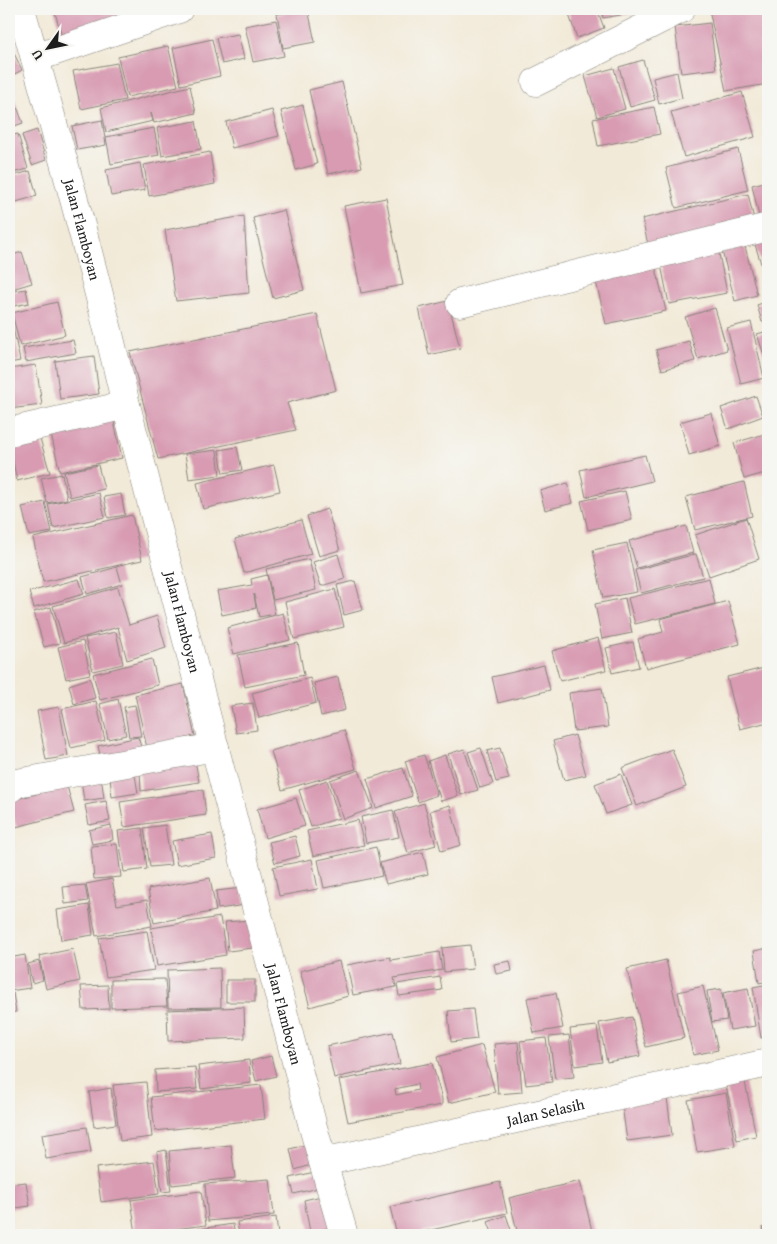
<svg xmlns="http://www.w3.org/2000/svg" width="777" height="1244" font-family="'Gentium Book Plus',serif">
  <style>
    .building { fill: #d89bb2; fill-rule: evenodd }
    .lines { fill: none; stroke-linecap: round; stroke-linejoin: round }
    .street-casing { stroke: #87837a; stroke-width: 29 }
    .secondary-casing { stroke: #87837a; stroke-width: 29 }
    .street { stroke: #fff; stroke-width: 28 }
    .secondary { stroke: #fff; stroke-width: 28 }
    .labels { text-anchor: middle; stroke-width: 5; stroke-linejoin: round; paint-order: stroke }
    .street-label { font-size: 15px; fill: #1c1c1c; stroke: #f6f6f2 }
  </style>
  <rect width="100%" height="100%" fill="#f6f6f2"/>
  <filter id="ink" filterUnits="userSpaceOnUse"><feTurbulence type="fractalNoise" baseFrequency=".02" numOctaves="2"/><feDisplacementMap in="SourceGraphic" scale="10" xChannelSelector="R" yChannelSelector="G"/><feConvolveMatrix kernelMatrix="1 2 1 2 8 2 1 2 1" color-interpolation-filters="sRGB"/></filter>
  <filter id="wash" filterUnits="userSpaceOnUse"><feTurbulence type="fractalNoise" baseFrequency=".0096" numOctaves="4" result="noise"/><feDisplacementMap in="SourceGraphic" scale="20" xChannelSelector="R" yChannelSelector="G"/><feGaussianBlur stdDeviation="1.12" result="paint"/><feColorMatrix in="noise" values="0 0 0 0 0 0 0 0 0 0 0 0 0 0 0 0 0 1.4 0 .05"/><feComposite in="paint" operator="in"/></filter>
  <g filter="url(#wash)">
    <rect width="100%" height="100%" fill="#f2ead8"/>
    <g id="blocks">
      <!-- building -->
      <g class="building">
        <polygon points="54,9 119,9 123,19 62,37"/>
        <polygon points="308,9 315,42 283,48 277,14"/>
        <polygon points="567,9 597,9 604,28 577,38"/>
        <polygon points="601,9 650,9 650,10 603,18"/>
        <polygon points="709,9 768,9 768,84 726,91"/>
        <polygon points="276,20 284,56 253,62 245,26"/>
        <polygon points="710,23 716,69 681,73 675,27"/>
        <polygon points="238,34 244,59 222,64 216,38"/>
        <polygon points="212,39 220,76 181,85 173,48"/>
        <polygon points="168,46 178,86 127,97 118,57"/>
        <polygon points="11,47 22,70 9,77 9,48"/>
        <polygon points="643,60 655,100 630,107 619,67"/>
        <polygon points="117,63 125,100 81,109 73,71"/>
        <polygon points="614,68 625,109 597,117 585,76"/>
        <polygon points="677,72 682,98 659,104 653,78"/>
        <polygon points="342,82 362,167 328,174 309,90"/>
        <polygon points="9,85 23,123 9,128"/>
        <polygon points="190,86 196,113 154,123 151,113 153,121 106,132 101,108"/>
        <polygon points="742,92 755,137 684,157 671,112"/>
        <polygon points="303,105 317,164 296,170 281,111"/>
        <polygon points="654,107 660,134 598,146 593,119"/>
        <polygon points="272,110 279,136 232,148 226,122"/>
        <polygon points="102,120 106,145 77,150 72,126"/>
        <polygon points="196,121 201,149 162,156 157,128"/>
        <polygon points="154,128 159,155 111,164 106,137"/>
        <polygon points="37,130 46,160 32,165 22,135"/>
        <polygon points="18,134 28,169 9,174 9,136"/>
        <polygon points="738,149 748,190 676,208 666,168"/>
        <polygon points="210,152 215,184 149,196 144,165"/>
        <polygon points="140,163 145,190 111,196 106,170"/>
        <polygon points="30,171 37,196 9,204 9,177"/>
        <polygon points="768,181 768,228 762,230 752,185"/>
        <polygon points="748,194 757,232 651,257 642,219"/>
        <polygon points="386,198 403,285 361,293 344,206"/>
        <polygon points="284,210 304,290 273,298 253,218"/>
        <polygon points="244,216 249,293 176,301 165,230"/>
        <polygon points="768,233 768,286 753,238"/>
        <polygon points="745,246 757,295 735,301 722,251"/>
        <polygon points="718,249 727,293 669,304 660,260"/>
        <polygon points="22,252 32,283 9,290 9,256"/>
        <polygon points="654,260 666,311 606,324 594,273"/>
        <polygon points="26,289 29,303 9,307 9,292"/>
        <polygon points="448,301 460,348 429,355 419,308"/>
        <polygon points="768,301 768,320 762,322 757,305"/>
        <polygon points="57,302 65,335 20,346 12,313"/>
        <polygon points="715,308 727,350 698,359 685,317"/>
        <polygon points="317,314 336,390 287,403 296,430 158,459 130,352"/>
        <polygon points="751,322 764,378 741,384 727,328"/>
        <polygon points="12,323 20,361 9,363 9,324"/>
        <polygon points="768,331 768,367 757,334"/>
        <polygon points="73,340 76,353 26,362 23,348"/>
        <polygon points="689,341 695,361 662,370 656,350"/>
        <polygon points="94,356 99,394 60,399 55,361"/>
        <polygon points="36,365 42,405 9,409 9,369"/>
        <polygon points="756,396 763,416 728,429 721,408"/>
        <polygon points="711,413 720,446 689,455 680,422"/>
        <polygon points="113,417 122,458 60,472 51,434"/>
        <polygon points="768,433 768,472 744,479 734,443"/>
        <polygon points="39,435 50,473 17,481 9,443"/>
        <polygon points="237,447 242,470 223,473 219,450"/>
        <polygon points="217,450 220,475 189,479 185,454"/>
        <polygon points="645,455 652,481 586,497 580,470"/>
        <polygon points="98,465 104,489 70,497 64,472"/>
        <polygon points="274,465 280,491 203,509 197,483"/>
        <polygon points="62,474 67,499 47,503 41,478"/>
        <polygon points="744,482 752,516 695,530 686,497"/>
        <polygon points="568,483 573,503 545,510 540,491"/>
        <polygon points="625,491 632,520 588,530 581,501"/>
        <polygon points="99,493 105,517 53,528 48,504"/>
        <polygon points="121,494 125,515 108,518 104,497"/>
        <polygon points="45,502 52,532 29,536 22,507"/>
        <polygon points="327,509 340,550 319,556 307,516"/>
        <polygon points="132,515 142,560 43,582 33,538"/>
        <polygon points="746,518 759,559 709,576 695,535"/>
        <polygon points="301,520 311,554 244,573 235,539"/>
        <polygon points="686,526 693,553 637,568 629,541"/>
        <polygon points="627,543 637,592 603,598 593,550"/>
        <polygon points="338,554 345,579 321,586 313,562"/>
        <polygon points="696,554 703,577 641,593 635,570"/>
        <polygon points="309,559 316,590 273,600 266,569"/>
        <polygon points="117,567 122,584 87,594 82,577"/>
        <polygon points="267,575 275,614 259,617 254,594 256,608 222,615 217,591 252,585 251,579"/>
        <polygon points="709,578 715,604 635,624 628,598"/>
        <polygon points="79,579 84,594 34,608 29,592"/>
        <polygon points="355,581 363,610 344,615 337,585"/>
        <polygon points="118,587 129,625 157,616 166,648 127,660 118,627 64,643 53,606"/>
        <polygon points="335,589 344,627 294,639 285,602"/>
        <polygon points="625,598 632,633 602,639 595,604"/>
        <polygon points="728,601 740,644 646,668 638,639 663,632 660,619"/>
        <polygon points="51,607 60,643 44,647 34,612"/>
        <polygon points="283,613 290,640 234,654 227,628"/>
        <polygon points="116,632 123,664 93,671 85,638"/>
        <polygon points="598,638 606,670 560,681 552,651"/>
        <polygon points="83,641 90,674 66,679 58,647"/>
        <polygon points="633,642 639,667 612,673 606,648"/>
        <polygon points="298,643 304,675 245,687 238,655"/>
        <polygon points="152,659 158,685 100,700 93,674"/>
        <polygon points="544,665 550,690 498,703 492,677"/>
        <polygon points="768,667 768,722 740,729 727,677"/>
        <polygon points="338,677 345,710 321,716 314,683"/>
        <polygon points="90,678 95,698 74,704 69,685"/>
        <polygon points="310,678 316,703 259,718 252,693"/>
        <polygon points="183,684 195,736 147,748 135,695"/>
        <polygon points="602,688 608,727 574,731 569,693"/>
        <polygon points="118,699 126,735 108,739 100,704"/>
        <polygon points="96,701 105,740 71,748 62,709"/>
        <polygon points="253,703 257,730 236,733 231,706"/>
        <polygon points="135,705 141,736 129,737 124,707"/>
        <polygon points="59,707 68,756 46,760 37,711"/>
        <polygon points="344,730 356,769 282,790 271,751"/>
        <polygon points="575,735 586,775 564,780 553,741"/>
        <polygon points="138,737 142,750 101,759 98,746"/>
        <polygon points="481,748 493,784 480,788 468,752"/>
        <polygon points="500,748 509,779 496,782 487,751"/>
        <polygon points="464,749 478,790 461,795 448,754"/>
        <polygon points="672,749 686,787 637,806 622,768"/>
        <polygon points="424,755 437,795 418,802 405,761"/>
        <polygon points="445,755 458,796 441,801 428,761"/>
        <polygon points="195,760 199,782 141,791 140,770"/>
        <polygon points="403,768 412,796 376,808 367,779"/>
        <polygon points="134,769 138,793 112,797 110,777"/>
        <polygon points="359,770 373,808 343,819 330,780"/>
        <polygon points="621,774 632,805 606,814 595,784"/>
        <polygon points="101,776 104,798 84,801 81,780"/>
        <polygon points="327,780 339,818 311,827 299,790"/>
        <polygon points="67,786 74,812 16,827 9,801"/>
        <polygon points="203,790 206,815 124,827 120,802"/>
        <polygon points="296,798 305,826 265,838 257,809"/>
        <polygon points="106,801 110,821 89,825 85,805"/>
        <polygon points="424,803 436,845 408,853 395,812"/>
        <polygon points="450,805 461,845 441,851 430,811"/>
        <polygon points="393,810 399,837 366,843 361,817"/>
        <polygon points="358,820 364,845 313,856 307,831"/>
        <polygon points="111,825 113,840 92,844 89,830"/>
        <polygon points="165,825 171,865 150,867 144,828"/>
        <polygon points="142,828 147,869 124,872 118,831"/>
        <polygon points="212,834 216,858 177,865 172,841"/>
        <polygon points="295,836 300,856 275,863 269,842"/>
        <polygon points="117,844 121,877 94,879 91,846"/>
        <polygon points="376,847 382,876 324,888 318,860"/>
        <polygon points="423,852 428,874 386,884 380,863"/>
        <polygon points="312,859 318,889 279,896 273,867"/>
        <polygon points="210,878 216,911 154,923 148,889"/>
        <polygon points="112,879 117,905 147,900 152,926 96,936 86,884"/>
        <polygon points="85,885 88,901 65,904 63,887"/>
        <polygon points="242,888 245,905 218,909 216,891"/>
        <polygon points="89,905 93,935 61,940 57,910"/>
        <polygon points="220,917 226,955 157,966 151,928"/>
        <polygon points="250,920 253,948 228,951 225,922"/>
        <polygon points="147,931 154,970 106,977 99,938"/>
        <polygon points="470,945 473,969 444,972 442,948"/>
        <polygon points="768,948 768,981 759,983 754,951"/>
        <polygon points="73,949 80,981 46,989 39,956"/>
        <polygon points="439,952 442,970 394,978 396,987 353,995 347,965 390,957 391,960"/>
        <polygon points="25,955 30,988 9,991 9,958"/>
        <polygon points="666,960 684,1038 646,1047 627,969"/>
        <polygon points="39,961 43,980 32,983 28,964"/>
        <polygon points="339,961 348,996 310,1007 300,971"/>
        <polygon points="510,961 512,971 496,974 494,964"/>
        <polygon points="220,968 221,1007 168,1008 167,970"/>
        <polygon points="440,977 442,990 399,996 397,984"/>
        <polygon points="165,979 167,1006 111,1008 111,980"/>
        <rect x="226" y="980" width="29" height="22"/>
        <polygon points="768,984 768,1037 761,1038 753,987"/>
        <polygon points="108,985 109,1009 83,1010 81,986"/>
        <polygon points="703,986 718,1050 693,1055 678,992"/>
        <polygon points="748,988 755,1026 730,1030 723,993"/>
        <polygon points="721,989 727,1020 712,1022 707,991"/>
        <polygon points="9,993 13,993 16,1012 9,1013"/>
        <polygon points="556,993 563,1028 534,1033 527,998"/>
        <polygon points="244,1007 245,1038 168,1041 167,1010"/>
        <polygon points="473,1009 477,1039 451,1042 448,1011"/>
        <polygon points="632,1017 640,1056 607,1062 599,1023"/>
        <polygon points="597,1026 602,1062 575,1066 570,1029"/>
        <polygon points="393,1032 400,1064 334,1078 327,1046"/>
        <polygon points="569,1035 574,1077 555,1079 549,1037"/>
        <polygon points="546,1038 552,1082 526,1085 520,1041"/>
        <polygon points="518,1042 522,1092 498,1094 494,1044"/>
        <polygon points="482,1045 495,1092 449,1103 437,1057"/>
        <polygon points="271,1056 276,1076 256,1081 251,1061"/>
        <polygon points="249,1060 251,1083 201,1089 198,1066"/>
        <path d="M 432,1063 L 442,1099 L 442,1105 L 348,1122 L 339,1080 ZM 417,1084 L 418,1090 L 396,1095 L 395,1089 Z"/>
        <polygon points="195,1067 197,1089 156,1092 155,1070"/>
        <polygon points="744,1077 756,1136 737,1140 725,1080"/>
        <polygon points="146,1082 152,1137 120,1141 113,1085"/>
        <polygon points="261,1085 265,1119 155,1131 151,1097"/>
        <polygon points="111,1088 116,1124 94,1127 89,1092"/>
        <polygon points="726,1093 735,1146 697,1152 688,1100"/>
        <polygon points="667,1098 672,1135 627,1141 622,1105"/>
        <polygon points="87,1127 91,1152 46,1159 42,1134"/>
        <polygon points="308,1144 314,1164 295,1170 290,1149"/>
        <polygon points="231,1145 235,1178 172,1185 169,1151"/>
        <polygon points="166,1150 171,1191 162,1192 157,1152"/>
        <polygon points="154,1161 159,1194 101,1202 96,1168"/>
        <polygon points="318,1171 322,1187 294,1194 290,1178"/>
        <polygon points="270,1179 274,1215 208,1221 205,1184"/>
        <polygon points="580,1181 593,1235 518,1235 509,1198"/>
        <polygon points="26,1182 30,1206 9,1209 9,1184"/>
        <polygon points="500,1182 507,1213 409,1235 397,1235 390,1207"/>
        <polygon points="201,1191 206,1225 136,1234 131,1200"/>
        <polygon points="326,1195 333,1227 310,1232 304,1200"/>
        <polygon points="506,1215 511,1230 493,1235 488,1222"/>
        <polygon points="276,1217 278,1235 239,1235 237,1222"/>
        <polygon points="233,1224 235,1235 200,1235 199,1229"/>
        <polygon points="768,1226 768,1235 764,1235 763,1227"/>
      </g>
    </g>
  </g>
  <g filter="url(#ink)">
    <use href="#blocks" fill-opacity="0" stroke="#87837a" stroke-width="1"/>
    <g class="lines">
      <defs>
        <g id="street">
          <polyline points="35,58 179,9"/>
          <polyline points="536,82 681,9"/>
          <polyline points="460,303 768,227"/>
          <polyline points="9,432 126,405"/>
          <polyline points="9,789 17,783 215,747"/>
          <path id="s1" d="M 323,1162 L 768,1063"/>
        </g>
        <g id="secondary">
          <path id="s2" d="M 21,9 C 58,140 95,271 126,405 L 313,1127 L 344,1235"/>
        </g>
      </defs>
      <!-- street casing -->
      <use href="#street" class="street-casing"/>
      <!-- secondary casing -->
      <use href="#secondary" class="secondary-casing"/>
      <!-- street -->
      <use href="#street" class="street"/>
      <!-- secondary -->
      <use href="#secondary" class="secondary"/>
    </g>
  </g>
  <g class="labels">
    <!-- street labels -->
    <g class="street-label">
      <text dy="5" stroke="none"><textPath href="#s2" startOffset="229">Jalan Flamboyan</textPath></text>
      <text dy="5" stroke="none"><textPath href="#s2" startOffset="634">Jalan Flamboyan</textPath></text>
      <text dy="5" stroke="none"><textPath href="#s2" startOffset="1039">Jalan Flamboyan</textPath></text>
      <text dy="5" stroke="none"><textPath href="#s1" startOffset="228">Jalan Selasih</textPath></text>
    </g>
  </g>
  <!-- margin -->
  <rect width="777" height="1244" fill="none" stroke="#f6f6f2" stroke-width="30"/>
  <!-- north arrow -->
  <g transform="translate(48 48) rotate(237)" stroke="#f6f6f2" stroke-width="4" paint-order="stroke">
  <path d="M0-4L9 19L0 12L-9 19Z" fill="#1c1c1c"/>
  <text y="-8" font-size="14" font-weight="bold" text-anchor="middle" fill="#1c1c1c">U</text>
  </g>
</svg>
